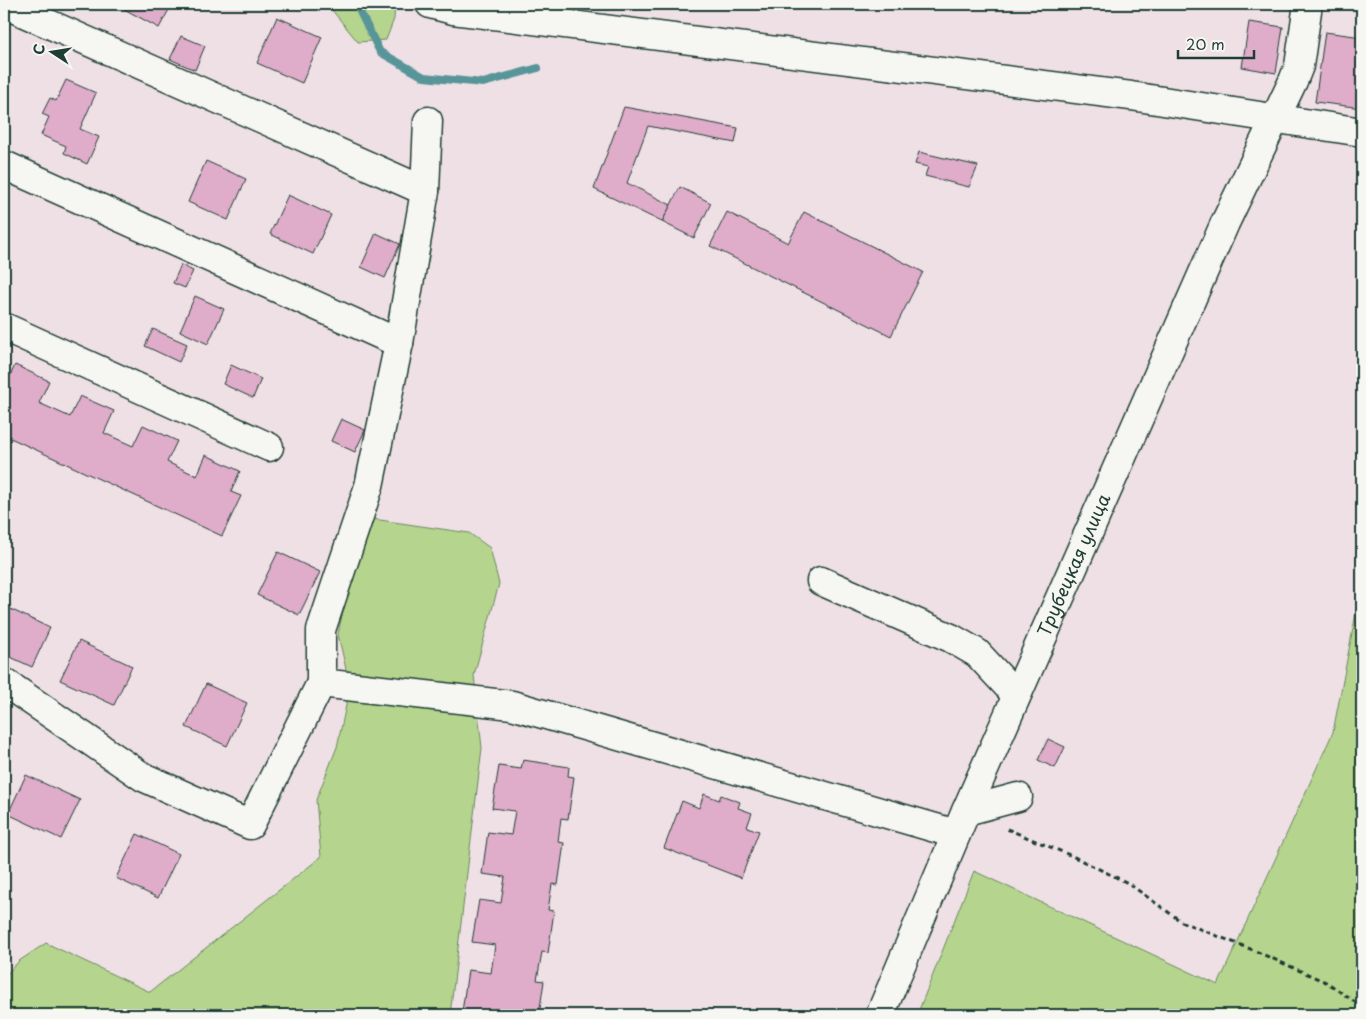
<svg xmlns="http://www.w3.org/2000/svg" width="1366" height="1019" font-family="'Playpen Sans',sans-serif">
  <style>
    .green { fill: #b5d48d; stroke: #6a8860 }
    .lines { fill: none; stroke-linecap: round; stroke-linejoin: round }
    .stream { stroke: #599598; stroke-width: 8 }
    .building { fill: #dfacc9; stroke: #1f3d34 }
    .minor-casing { stroke: #1f3d34; stroke-width: 31 }
    .path { stroke: #1f3d34; stroke-width: 3; stroke-dasharray: 5 4; stroke-linecap: butt }
    .minor { stroke: #f6f6f2; stroke-width: 28 }
    .labels { text-anchor: middle; stroke-width: 4.5; stroke-linejoin: round; paint-order: stroke }
    .street-label { font-size: 18px; fill: #1f3d34; stroke: #f6f6f2 }
  </style>
  <rect width="100%" height="100%" fill="#efe0e6"/>
  <filter id="ink" filterUnits="userSpaceOnUse"><feTurbulence type="fractalNoise" baseFrequency=".02" numOctaves="2"/><feDisplacementMap in="SourceGraphic" scale="10" xChannelSelector="R" yChannelSelector="G"/><feConvolveMatrix kernelMatrix="1 2 1 2 8 2 1 2 1" color-interpolation-filters="sRGB"/></filter>
  <g filter="url(#ink)">
    <!-- green -->
    <g class="green">
      <polygon points="327,4 395,4 394,19 386,40 358,42"/>
      <polygon points="373,519 469,533 490,548 499,584 474,675 482,748 450,1015 4,1015 4,977 19,961 46,943 150,992 321,857 316,800 337,747 350,687 338,634 359,533"/>
      <polygon points="1357,608 1362,609 1362,1015 917,1015 974,871 1218,985 1333,732"/>
    </g>
    <g class="lines">
      <!-- stream -->
      <polyline class="stream" points="356,4 380,52 424,77 483,83 538,68"/>
    </g>
    <!-- building -->
    <g class="building">
      <polygon points="115,4 172,4 159,28"/>
      <polygon points="277,17 322,37 302,83 257,63"/>
      <polygon points="1249,22 1283,27 1276,73 1242,67"/>
      <polygon points="1325,32 1362,37 1362,108 1315,102"/>
      <polygon points="181,36 205,46 195,70 170,59"/>
      <polygon points="66,80 96,93 80,129 99,137 87,164 64,153 66,146 41,135 49,117 42,114 50,98 56,101"/>
      <polygon points="624,107 738,128 735,143 648,126 627,183 671,205 662,222 594,189"/>
      <polygon points="919,152 978,166 969,187 925,176 928,167 915,164"/>
      <polygon points="206,161 246,179 228,220 188,202"/>
      <polygon points="680,187 711,203 694,238 662,222"/>
      <polygon points="288,195 331,215 313,254 270,234"/>
      <polygon points="727,212 788,243 804,212 923,272 891,336 710,246"/>
      <polygon points="376,233 400,244 385,278 361,267"/>
      <polygon points="181,265 193,271 185,288 173,283"/>
      <polygon points="195,296 224,309 208,344 180,331"/>
      <polygon points="153,329 187,344 179,362 145,346"/>
      <polygon points="15,365 49,381 39,403 70,417 80,396 114,411 104,433 133,446 143,425 177,441 167,462 197,476 206,455 240,471 231,492 241,496 222,536 4,435 4,386 5,387"/>
      <polygon points="231,365 261,379 253,398 223,384"/>
      <polygon points="341,419 365,430 355,452 331,441"/>
      <polygon points="278,552 320,572 299,615 257,595"/>
      <polygon points="4,606 50,628 32,667 4,654"/>
      <polygon points="79,641 132,666 114,705 60,680"/>
      <polygon points="206,684 247,703 227,746 186,727"/>
      <polygon points="1048,739 1065,747 1055,768 1038,760"/>
      <polygon points="523,760 569,767 568,776 574,777 568,819 561,818 558,842 564,843 558,885 552,884 548,910 554,911 548,953 542,952 537,980 544,981 539,1015 484,1015 462,1012 468,970 491,973 495,945 472,942 479,900 501,903 505,877 482,874 488,832 511,835 515,811 492,808 499,766 521,769"/>
      <polygon points="26,775 80,800 61,839 8,814"/>
      <polygon points="704,794 719,800 721,795 740,802 738,808 752,813 747,827 759,831 741,878 664,848 682,801 699,808"/>
      <polygon points="137,834 179,854 158,898 116,878"/>
    </g>
    <g class="lines">
      <defs>
        <g id="minor">
          <polyline points="4,4 425,191"/>
          <polyline points="430,4 453,10 1131,96 1362,132"/>
          <polyline points="428,121 425,191 399,343 369,486 321,630 321,683 512,705 956,834"/>
          <polyline points="4,165 399,343"/>
          <polyline points="4,327 269,447"/>
          <polyline points="821,581 951,638 977,653 1016,695"/>
          <polyline points="4,682 143,777 250,825 321,683"/>
          <polyline points="966,811 1018,797"/>
          <path id="s1" d="M 880,1015 L 966,811 L 1225,223 L 1293,81 L 1299,66 L 1308,4"/>
        </g>
      </defs>
      <!-- minor casing -->
      <use href="#minor" class="minor-casing"/>
      <!-- path -->
      <polyline class="path" points="1007,829 1072,856 1128,883 1182,922 1253,950 1328,983 1362,1007"/>
      <!-- minor -->
      <use href="#minor" class="minor"/>
    </g>
  </g>
  <g class="labels">
    <!-- street labels -->
    <g class="street-label">
      <text dy="6" stroke="none"><textPath href="#s1" startOffset="490">Трубецкая улица</textPath></text>
    </g>
  </g>
  <!-- margin -->
  <rect width="1366" height="1019" fill="none" stroke="#f6f6f2" stroke-width="20"/>
  <rect x="10" y="10" width="1346" height="999" fill="none" stroke="#1f3d34" stroke-width="2" filter="url(#ink)"/>
  <!-- north arrow -->
  <g transform="translate(52 52) rotate(282)" stroke="#f6f6f2" stroke-width="4" paint-order="stroke">
  <path d="M0-4L9 19L0 12L-9 19Z" fill="#1f3d34"/>
  <text y="-8" font-size="14" font-weight="bold" text-anchor="middle" fill="#1f3d34">С</text>
  </g>
  <!-- scale -->
  <path d="M1178 50v8h76v-8" fill="none" stroke="#1f3d34" stroke-width="2.5"/>
  <text x="1186" y="50" font-size="15" fill="#1f3d34" stroke="#f6f6f2" stroke-width="4" paint-order="stroke">20 m</text>
</svg>
